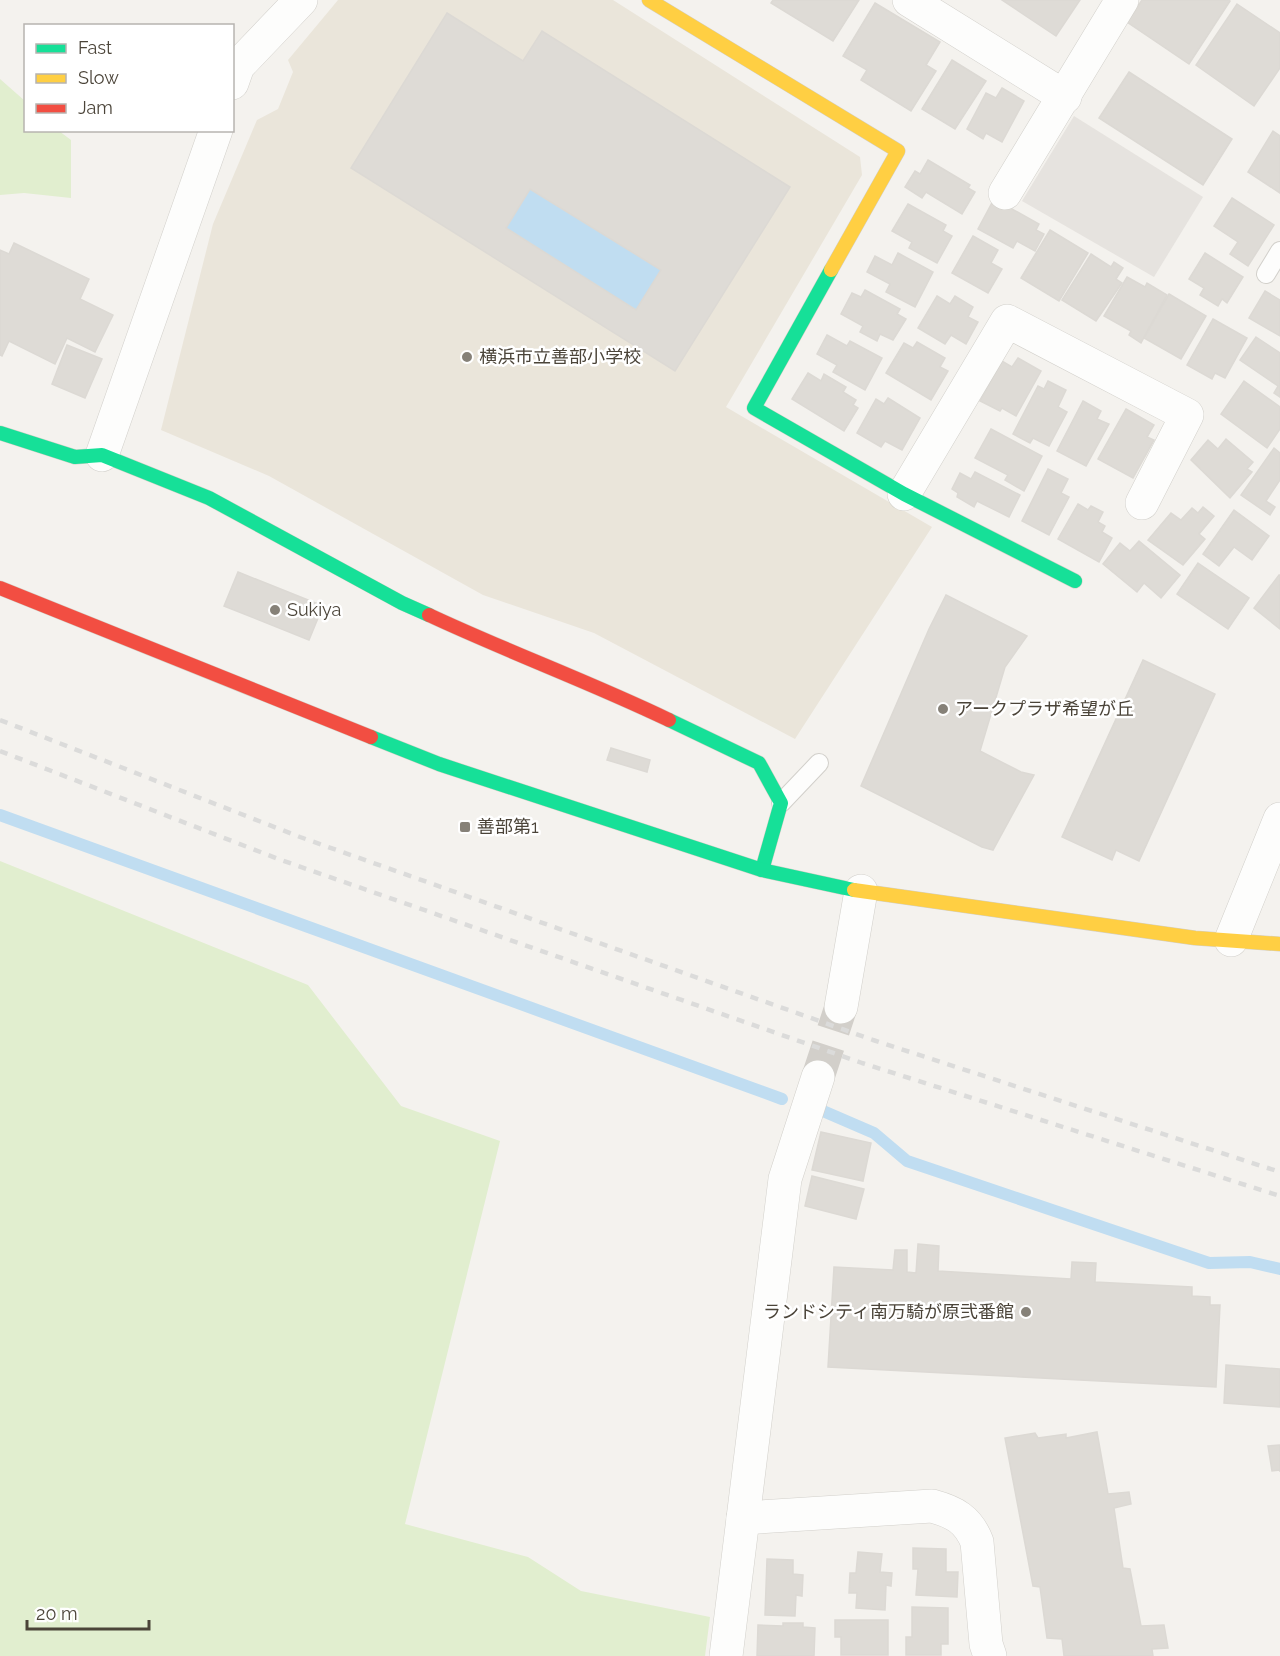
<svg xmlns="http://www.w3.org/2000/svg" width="1280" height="1656" font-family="Raleway,'Noto Sans JP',sans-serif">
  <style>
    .education { fill: #eae5da }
    .green { fill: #e1eecf }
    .parking { fill: #e6e3df }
    .water { fill: #c0ddf1 }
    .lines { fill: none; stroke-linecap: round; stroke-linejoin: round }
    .stream { stroke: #c0ddf1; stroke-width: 12 }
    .building { fill: #dedbd6; stroke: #dcd9d4; stroke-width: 1.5; fill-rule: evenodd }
    .street-tunnel { stroke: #d2cfca; stroke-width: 33; stroke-dasharray: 33 16; stroke-linecap: butt }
    .lane-casing { stroke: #d2d0cb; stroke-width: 20 }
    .street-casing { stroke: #d2d0cb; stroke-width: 34 }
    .fast-casing { stroke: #d3cfc5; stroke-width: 15 }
    .slow-casing { stroke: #d3cfc5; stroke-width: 15 }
    .jam-casing { stroke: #d3cfc5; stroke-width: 15 }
    .lane { stroke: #fdfdfc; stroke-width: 18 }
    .street { stroke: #fdfdfc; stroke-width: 33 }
    .fast { stroke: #16e098; stroke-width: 14 }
    .slow { stroke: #ffcf43; stroke-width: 14 }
    .jam { stroke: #f24e42; stroke-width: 14 }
    .rail { stroke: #dbdbda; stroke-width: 4.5; stroke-dasharray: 8 8; stroke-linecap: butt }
    .poi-dot { fill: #868178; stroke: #fff; stroke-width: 2 }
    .labels { text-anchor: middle; stroke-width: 5; stroke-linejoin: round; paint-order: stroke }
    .poi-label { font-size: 18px; fill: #4b4439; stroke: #fff; text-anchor: start }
  </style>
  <rect width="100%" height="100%" fill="#f4f2ee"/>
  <!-- education -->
  <polygon class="education" points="338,0 613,0 860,157 862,175 726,407 932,527 795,739 594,633 483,595 269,476 161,430 213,224 257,120 278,109 293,72 288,60"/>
  <!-- green -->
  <g class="green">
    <polygon points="0,79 25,101 26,130 59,131 71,140 71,198 24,193 0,195"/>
    <polygon points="0,861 308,985 401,1106 500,1141 405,1524 528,1557 581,1591 710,1617 705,1656 0,1656"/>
  </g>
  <!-- parking -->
  <polygon class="parking" points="1074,116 1203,197 1154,277 1022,201"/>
  <!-- water -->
  <polygon class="water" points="530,189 661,270 636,310 506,228"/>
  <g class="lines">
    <!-- stream -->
    <g class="stream">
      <polyline points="0,815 782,1099"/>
      <polyline points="823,1111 874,1133 907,1161 1209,1263 1250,1262 1280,1269"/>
    </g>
  </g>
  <!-- building -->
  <g class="building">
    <polygon points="773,0 859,0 833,41 771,3"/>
    <polygon points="1002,0 1080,0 1056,36"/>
    <polygon points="1142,0 1229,0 1230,1 1189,64 1127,22"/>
    <polygon points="875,3 940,42 926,65 936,71 911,111 861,80 867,70 843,56"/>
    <polygon points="1237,4 1280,33 1280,68 1254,106 1196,65"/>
    <path d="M 447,13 L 523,61 L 542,31 L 790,187 L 675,371 L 351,168 ZM 530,189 L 661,270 L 636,310 L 506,228 Z"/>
    <polygon points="952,60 986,81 955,129 922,109"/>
    <polygon points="1129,72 1232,139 1203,185 1099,118"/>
    <polygon points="1002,88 1024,101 1002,142 986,133 983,139 967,129 986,93 996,98"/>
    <polygon points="1273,131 1280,136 1280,193 1248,172"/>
    <polygon points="928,160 970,185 968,188 975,192 962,214 926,192 922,198 905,187 915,171 920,174"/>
    <polygon points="1232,198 1274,225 1248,266 1230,254 1238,242 1214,226"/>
    <polygon points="994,199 1039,224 1036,230 1044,234 1035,251 1017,241 1013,248 978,229"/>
    <polygon points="908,204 946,225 943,231 952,236 937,263 909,248 912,242 892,231"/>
    <polygon points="1050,230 1088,253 1059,301 1021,278"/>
    <polygon points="973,236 998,250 991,263 1002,269 988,293 952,273"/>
    <polygon points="14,243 89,279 80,299 113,315 95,352 67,338 55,364 9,341 2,356 0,355 0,250 9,254"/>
    <polygon points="898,253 933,272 915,307 886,292 890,284 867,272 875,256 892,265"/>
    <polygon points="1205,253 1243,277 1227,303 1222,299 1218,306 1200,295 1204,288 1189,279"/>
    <polygon points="1091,254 1111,267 1114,262 1123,268 1116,279 1122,283 1096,321 1062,300"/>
    <polygon points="1127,277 1145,287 1147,283 1167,295 1141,343 1129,335 1131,331 1104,316"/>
    <polygon points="865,290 900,309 897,314 906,319 893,340 880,334 877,341 860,332 863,326 841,314 852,293 861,297"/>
    <polygon points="1265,291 1280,300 1280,336 1249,318"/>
    <polygon points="1169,294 1206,316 1181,359 1144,338"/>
    <polygon points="937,296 950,304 955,296 973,307 968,317 978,322 966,344 951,335 945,344 918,328"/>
    <polygon points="1213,319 1247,338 1225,378 1215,373 1212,379 1187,365"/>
    <polygon points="827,335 847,346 850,341 882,358 865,390 833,372 837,365 817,354"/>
    <polygon points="1256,337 1280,353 1280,397 1274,393 1278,386 1240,360"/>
    <polygon points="917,342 945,358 940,367 948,371 931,400 886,373 904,343 913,348"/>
    <polygon points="67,345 102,359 85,398 52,384"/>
    <polygon points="1018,358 1041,371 1016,416 1002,408 1000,411 980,401 1002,361 1012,367"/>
    <polygon points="808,373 821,381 824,374 846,387 843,392 856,400 853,405 858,408 844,431 792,399"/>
    <polygon points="1048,381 1066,390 1058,407 1067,412 1049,446 1033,438 1030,443 1013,434 1038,386 1044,389"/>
    <polygon points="1244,381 1280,407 1280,429 1267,448 1221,414"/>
    <polygon points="888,398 920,418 902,450 885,441 881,447 857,433 876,399 884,404"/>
    <polygon points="1083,401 1101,411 1097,419 1109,424 1086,466 1057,451"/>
    <polygon points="1126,409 1154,425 1147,437 1154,440 1133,478 1098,459"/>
    <polygon points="991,429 1042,456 1024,491 1005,480 1008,475 975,458"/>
    <polygon points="1226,439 1253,462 1247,469 1252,472 1230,498 1191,460 1208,440 1218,449"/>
    <polygon points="1274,448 1280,453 1280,480 1266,501 1275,507 1270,515 1241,495"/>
    <polygon points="1048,469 1068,479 1061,493 1069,497 1049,535 1022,521"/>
    <polygon points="975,472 1020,495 1009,517 977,501 974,507 957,497 958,493 952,489 960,473 971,479"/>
    <polygon points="1078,504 1088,510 1091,506 1103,512 1098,522 1105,526 1102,532 1112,538 1099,562 1058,539"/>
    <polygon points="1203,507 1214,516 1199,534 1205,539 1183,565 1148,540 1171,513 1181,520 1192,508 1198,513"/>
    <polygon points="1234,510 1269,536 1252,560 1234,547 1219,566 1203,554"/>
    <polygon points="1139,541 1180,575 1161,598 1144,583 1137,592 1103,564 1120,543 1130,551"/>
    <polygon points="1198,563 1249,598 1228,629 1177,594"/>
    <polygon points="238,572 323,606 309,640 224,606"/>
    <polygon points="1279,575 1280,575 1280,629 1254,608"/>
    <polygon points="946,595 1027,636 1005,667 980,751 1021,772 1034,775 993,850 982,847 861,786 929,629"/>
    <polygon points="1143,660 1215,694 1139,861 1116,850 1112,860 1062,837"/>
    <polygon points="611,748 650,760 647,772 607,760"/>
    <polygon points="821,1132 871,1143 863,1181 812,1170"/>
    <polygon points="812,1176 864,1189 856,1219 805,1206"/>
    <polygon points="918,1244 939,1246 938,1271 1071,1279 1072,1262 1096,1263 1095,1282 1192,1287 1192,1296 1210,1297 1210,1305 1220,1305 1216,1387 828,1367 834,1267 893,1270 895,1250 907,1250 907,1272 916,1273"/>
    <polygon points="1226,1365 1280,1369 1280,1407 1224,1403"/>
    <polygon points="1097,1432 1108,1494 1129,1492 1131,1504 1114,1508 1123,1568 1130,1569 1141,1626 1164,1625 1168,1648 1152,1649 1153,1656 1064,1656 1062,1639 1047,1638 1040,1587 1033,1586 1005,1438 1035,1433 1038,1438 1066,1434 1066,1438"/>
    <polygon points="1280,1445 1280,1472 1280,1470 1272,1471 1268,1446"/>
    <polygon points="913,1548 946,1549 946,1572 958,1572 957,1597 916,1595 918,1569 913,1569"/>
    <polygon points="858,1552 882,1554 880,1572 892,1573 891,1586 886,1585 885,1610 856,1608 857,1593 849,1593 850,1573 856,1573"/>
    <polygon points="767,1559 793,1560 793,1574 803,1575 802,1596 796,1595 795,1616 765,1615"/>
    <polygon points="912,1607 948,1608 948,1644 941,1644 941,1655 906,1655 906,1637 912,1637"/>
    <polygon points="835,1620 888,1620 888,1655 841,1655 841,1637 835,1637"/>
    <polygon points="783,1623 803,1623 803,1627 815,1628 814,1656 757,1656 758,1625 783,1626"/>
  </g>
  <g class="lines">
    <!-- street-tunnel -->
    <polyline class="street-tunnel" points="818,1077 841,1007"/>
    <defs>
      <g id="lane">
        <polyline points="1266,274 1280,251"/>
        <polyline points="781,803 819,763"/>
      </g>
      <g id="street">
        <polyline points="909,0 1065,97"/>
        <polyline points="232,83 238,66 301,0"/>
        <polyline points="1005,193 1122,0"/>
        <polyline points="102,455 216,130"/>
        <polyline points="904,494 1007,321 1187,415 1142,503"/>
        <polyline points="1231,940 1280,819"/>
        <polyline points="841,1007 861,891"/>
        <path d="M 743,1518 L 932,1506 C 954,1512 968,1519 977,1542 L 986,1644 L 990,1656"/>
        <polyline points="726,1656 785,1179 818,1077"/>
      </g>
      <g id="fast">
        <polyline points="831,270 754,408 904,494 1075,581"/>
        <polyline points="0,433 75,457 102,455 209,498 402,603 429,615"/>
        <polyline points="669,720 759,763 781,803 762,870"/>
        <polyline points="371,737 439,764 762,870 854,890"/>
      </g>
      <g id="slow">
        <polyline points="649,0 898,151 831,270"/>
        <polyline points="854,890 1195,938 1280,944"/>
      </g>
      <g id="jam">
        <polyline points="0,588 371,737"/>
        <path d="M 429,615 C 508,652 590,682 669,720"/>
      </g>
    </defs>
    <!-- lane casing -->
    <use href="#lane" class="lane-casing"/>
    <!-- street casing -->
    <use href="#street" class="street-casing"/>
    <!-- fast casing -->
    <use href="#fast" class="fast-casing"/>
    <!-- slow casing -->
    <use href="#slow" class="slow-casing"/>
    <!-- jam casing -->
    <use href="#jam" class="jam-casing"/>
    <!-- lane -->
    <use href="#lane" class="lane"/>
    <!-- street -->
    <use href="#street" class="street"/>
    <!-- fast -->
    <use href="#fast" class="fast"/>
    <!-- slow -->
    <use href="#slow" class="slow"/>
    <!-- jam -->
    <use href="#jam" class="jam"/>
    <!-- rail -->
    <g class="rail">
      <polyline points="0,720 300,837 873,1040 1280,1172"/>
      <polyline points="0,751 281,860 862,1063 1280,1196"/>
    </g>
  </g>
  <!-- markers -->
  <g class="poi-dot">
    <circle cx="467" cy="357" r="6"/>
    <circle cx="275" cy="610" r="6"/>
    <circle cx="943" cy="709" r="6"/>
    <rect x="459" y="821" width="12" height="12" rx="3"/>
    <circle cx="1026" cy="1312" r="6"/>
  </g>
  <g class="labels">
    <!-- poi labels -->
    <g class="poi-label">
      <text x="479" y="363">横浜市立善部小学校</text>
      <text x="287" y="616">Sukiya</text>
      <text x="955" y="715">アークプラザ希望が丘</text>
      <text x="477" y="833">善部第1</text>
      <text x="1014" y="1318" text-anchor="end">ランドシティ南万騎が原弐番館</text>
    </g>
  </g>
  <!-- legend -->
  <rect x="24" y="24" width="210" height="108" fill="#ffffff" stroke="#b7b4b0" stroke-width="1.5"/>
  <rect x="36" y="44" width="30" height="9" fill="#16e098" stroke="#b7b4b0" stroke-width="1.5"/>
  <text x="78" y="54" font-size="18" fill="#4b4439">Fast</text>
  <rect x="36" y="74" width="30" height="9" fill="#ffcf43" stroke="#b7b4b0" stroke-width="1.5"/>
  <text x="78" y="84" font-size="18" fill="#4b4439">Slow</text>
  <rect x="36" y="104" width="30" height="9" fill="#f24e42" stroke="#b7b4b0" stroke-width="1.5"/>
  <text x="78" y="114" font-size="18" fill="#4b4439">Jam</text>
  <!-- scale -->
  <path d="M27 1620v9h122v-9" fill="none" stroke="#4b4439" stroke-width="3"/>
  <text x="36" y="1620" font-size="18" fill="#4b4439" stroke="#ffffff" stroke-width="4.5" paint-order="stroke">20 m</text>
</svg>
